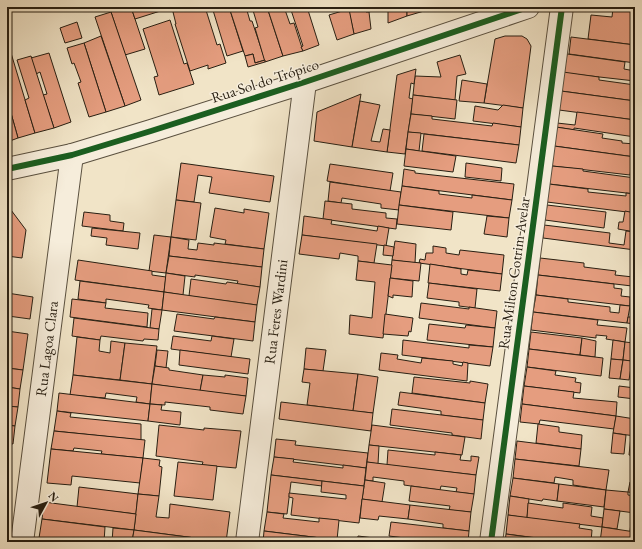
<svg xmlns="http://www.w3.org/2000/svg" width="642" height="549" font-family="'EB Garamond',serif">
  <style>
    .building { fill: #e59d7f; stroke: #281f12 }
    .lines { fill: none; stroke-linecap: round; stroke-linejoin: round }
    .minor-casing { stroke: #5a503f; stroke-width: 24 }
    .minor { stroke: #f6eddb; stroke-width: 22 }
    .cycleway-casing { stroke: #f6eddb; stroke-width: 8 }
    .cycleway { stroke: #1b5e20; stroke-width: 6 }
    .labels { text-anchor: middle; stroke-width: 3; stroke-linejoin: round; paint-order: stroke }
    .street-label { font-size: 15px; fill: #281f12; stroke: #f6eddb }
  </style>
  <rect width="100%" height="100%" fill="#f1e4c7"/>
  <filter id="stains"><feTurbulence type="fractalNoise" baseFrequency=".005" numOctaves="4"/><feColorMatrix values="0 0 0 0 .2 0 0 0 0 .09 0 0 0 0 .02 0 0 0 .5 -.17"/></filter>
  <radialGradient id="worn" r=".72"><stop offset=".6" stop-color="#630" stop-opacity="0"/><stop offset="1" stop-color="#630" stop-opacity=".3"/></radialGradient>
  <!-- building -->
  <g class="building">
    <polygon points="126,7 131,7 145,49 125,55 111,12"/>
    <polygon points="131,7 170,7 170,8 135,19"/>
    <polygon points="174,7 205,7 217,45 220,44 226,63 208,69 208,65 190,71 175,24 176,24 173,12 175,11"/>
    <polygon points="212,7 229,7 243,51 227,56"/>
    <polygon points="229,7 246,7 250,21 252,21 265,60 255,63 253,54 245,56"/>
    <polygon points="252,7 267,7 283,56 265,62 255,28 258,27"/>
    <polygon points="267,7 284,7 290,24 294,23 303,51 283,56"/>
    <polygon points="290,7 307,7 319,45 303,51 301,47 303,46"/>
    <polygon points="348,7 365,7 366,12 369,12 371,29 354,34"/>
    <polygon points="369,7 386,7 369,12"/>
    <polygon points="388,7 407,7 407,16 388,23"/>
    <polygon points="407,7 425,7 424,11 407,16"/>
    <polygon points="613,8 635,11 635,45 588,39 591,15 612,17"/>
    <polygon points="349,9 354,34 337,40 329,15"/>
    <polygon points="111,12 141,100 125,106 95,17"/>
    <polygon points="170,20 184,64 187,63 194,84 159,95 154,77 158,76 143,29"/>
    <polygon points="77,22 82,38 65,43 60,28"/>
    <polygon points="101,36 125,106 106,112 84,43"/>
    <polygon points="505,36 522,36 527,39 531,46 523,108 484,103 495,39"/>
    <polygon points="571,37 635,45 635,63 569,54"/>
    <polygon points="84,43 106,112 89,117 78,83 81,82 74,63 72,64 67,48"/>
    <polygon points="11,53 35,133 18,138 7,99 7,54"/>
    <polygon points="49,53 71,122 54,128 43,95 47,94 40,72 36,74 31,58"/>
    <polygon points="253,54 255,63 265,60 265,62 248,67 245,56"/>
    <polygon points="567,54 625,62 624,69 635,71 635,81 564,73"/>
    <polygon points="460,55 466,74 457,76 455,100 413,95 415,76 441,77 437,62"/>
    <polygon points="31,56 54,128 35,133 25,100 29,98 17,60"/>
    <polygon points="416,69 414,84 411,83 409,98 413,99 405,154 387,152 397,75"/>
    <polygon points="563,72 599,77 599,80 635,85 635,101 561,91"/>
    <polygon points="462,80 487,84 484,103 459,101"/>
    <polygon points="561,91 635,101 635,120 559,110"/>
    <polygon points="361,94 352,147 314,141 317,112"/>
    <polygon points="413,95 457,100 455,119 411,114"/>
    <polygon points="7,99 18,138 7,142"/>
    <polygon points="360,101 380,105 371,141 380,142 383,129 390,130 387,152 352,147"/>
    <polygon points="503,105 523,108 521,127 473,121 475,106 498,110"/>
    <polygon points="577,112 635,120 635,137 574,128 574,130 556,127 557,123 575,125"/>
    <polygon points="411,114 432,116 432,119 492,126 493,123 521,127 519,145 408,132"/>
    <polygon points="556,127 603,134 602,138 622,141 622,143 635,144 635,157 554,146"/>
    <polygon points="408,132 421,133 419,151 406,149"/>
    <polygon points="424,134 519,145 516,163 422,151"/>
    <polygon points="554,146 635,157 635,161 632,161 630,175 552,166"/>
    <polygon points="406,149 456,156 453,172 404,166"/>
    <polygon points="181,163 274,176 270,202 209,193 212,177 198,175 194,202 176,200"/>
    <polygon points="466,163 502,168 501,181 465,177"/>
    <polygon points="330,164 393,173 390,191 327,181"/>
    <polygon points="552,166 583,169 583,171 635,178 635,194 549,184"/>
    <polygon points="404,169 415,171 415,173 514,184 512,200 402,186"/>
    <polygon points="330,182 401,192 399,210 381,208 381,204 342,198 341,203 328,201"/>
    <polygon points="549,184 588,189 588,192 626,196 626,193 635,194 635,213 547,202"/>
    <polygon points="402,186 439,191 439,194 472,198 472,195 512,200 509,218 399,205"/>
    <polygon points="176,200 201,203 196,240 171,237"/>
    <polygon points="325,201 352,204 352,209 386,213 386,218 397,219 396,229 323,219"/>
    <polygon points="399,205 453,212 451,230 397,224"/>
    <polygon points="547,205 606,212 604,228 545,220"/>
    <polygon points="8,206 26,230 22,258 7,256 7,207"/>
    <polygon points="215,208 244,213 244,209 269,213 264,249 225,244 226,240 210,237"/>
    <polygon points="625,211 635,213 635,232 618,229 619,222 623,222"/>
    <polygon points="84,212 110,215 110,221 124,223 123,231 82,226"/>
    <polygon points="304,216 332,220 331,224 377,231 378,226 389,228 386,246 302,235"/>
    <polygon points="487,216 509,218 507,237 484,234"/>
    <polygon points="544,225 610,233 609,243 624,245 626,231 635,232 635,250 543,238"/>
    <polygon points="92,228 140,233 138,249 106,245 107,238 91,236"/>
    <polygon points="154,235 171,237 166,273 149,271"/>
    <polygon points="302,235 377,244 374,263 358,261 358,256 340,253 339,259 299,254"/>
    <polygon points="171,237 189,240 188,249 197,250 198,243 214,245 214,243 264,249 262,267 169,256"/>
    <polygon points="395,241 416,244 415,263 392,260"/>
    <polygon points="384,245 394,247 393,256 383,255"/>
    <polygon points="433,246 446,248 446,253 459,255 460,250 504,255 502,274 419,263 420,259 425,260 426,253 433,253"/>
    <polygon points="169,256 262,267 260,287 237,284 238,281 195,275 195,277 166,273"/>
    <polygon points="540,258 584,263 584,267 616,271 615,275 633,277 632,286 538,275"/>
    <polygon points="78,260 152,271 152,275 166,277 164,292 75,280"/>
    <polygon points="392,260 421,263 419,281 390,278"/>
    <polygon points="358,261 392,265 383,338 349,334 350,315 372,318 375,282 356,280"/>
    <polygon points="430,264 461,269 461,274 467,275 468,270 502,274 500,291 428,283"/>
    <polygon points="166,273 185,276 183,295 164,292"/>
    <polygon points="538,275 614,284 614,288 622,289 621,296 630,297 630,306 536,295"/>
    <polygon points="390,278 413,281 412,297 393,295 393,298 388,296"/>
    <polygon points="191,279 226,284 227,282 260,287 257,305 189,296"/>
    <polygon points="80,281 164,292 162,310 148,308 149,305 106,299 106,303 78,299"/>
    <polygon points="429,283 477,289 475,308 459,306 459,302 427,298"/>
    <polygon points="632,286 635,286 635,307 630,306"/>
    <polygon points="164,292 257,305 255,322 162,310"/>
    <polygon points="7,293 33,297 30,319 8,316"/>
    <polygon points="536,295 568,299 568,302 610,307 610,312 619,313 620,305 630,306 627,323 533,312"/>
    <polygon points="72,299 106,303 105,308 148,313 147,327 70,317"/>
    <polygon points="421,303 469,309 469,307 497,311 495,328 419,318"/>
    <polygon points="152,309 162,310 159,329 150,328"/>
    <polygon points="533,312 598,320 597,325 627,328 625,342 606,339 607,336 596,335 596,338 531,330"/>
    <polygon points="177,314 214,319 215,317 255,322 253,341 174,331"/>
    <polygon points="385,314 413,318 411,332 409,331 408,336 383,334"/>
    <polygon points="628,317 635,317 635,324 627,323"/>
    <polygon points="74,318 159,329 158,340 144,339 143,341 101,336 100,340 72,336"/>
    <polygon points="429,324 465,328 466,325 495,328 493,347 427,340"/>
    <polygon points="7,331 28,334 23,370 7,368"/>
    <polygon points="531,332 582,338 580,355 529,349"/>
    <polygon points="173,336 211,341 212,336 234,339 231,357 171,349"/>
    <polygon points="77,337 100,340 99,351 110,353 111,341 125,343 120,380 73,375"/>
    <polygon points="582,338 596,341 595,357 580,355"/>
    <polygon points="403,340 469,348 469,345 493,347 490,366 402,355"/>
    <polygon points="613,340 625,342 623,360 611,359"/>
    <polygon points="625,342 634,343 632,361 623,360"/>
    <polygon points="125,343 157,346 152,384 120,380"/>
    <polygon points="306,348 326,350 323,371 304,369"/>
    <polygon points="529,349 603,358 601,376 527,367"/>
    <polygon points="157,350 168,351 166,368 155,366"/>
    <polygon points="180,350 250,359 248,374 179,365"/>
    <polygon points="381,353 398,355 397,359 421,363 422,358 453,361 453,364 462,366 463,362 468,363 467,381 379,370"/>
    <polygon points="611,359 623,360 620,379 609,378"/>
    <polygon points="623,360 632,361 629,380 620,379"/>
    <polygon points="155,366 169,368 169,370 203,375 200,391 152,384"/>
    <polygon points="527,367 556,371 555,375 576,378 575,382 581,383 580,393 524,386"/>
    <polygon points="7,368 23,370 20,389 7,387"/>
    <polygon points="304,369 358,374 353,411 307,405 310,383 302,382"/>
    <polygon points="358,374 378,377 373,413 353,411"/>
    <polygon points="73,375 152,384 150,404 136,402 137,397 106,393 105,398 70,395"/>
    <polygon points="203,375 225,377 225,375 248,378 246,396 200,391"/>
    <polygon points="414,377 470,383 470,381 488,384 485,403 412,393"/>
    <polygon points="152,384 246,396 243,414 210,410 210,407 165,402 165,405 150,404"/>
    <polygon points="524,386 574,392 573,398 617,402 616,416 522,404"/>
    <polygon points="619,386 635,388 635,399 618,397"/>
    <polygon points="7,387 20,389 18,407 7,406"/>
    <polygon points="400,392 485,403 483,420 441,415 441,411 398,405"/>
    <polygon points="59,393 150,404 148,421 57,411"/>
    <polygon points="281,402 373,413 371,431 279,419"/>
    <polygon points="150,404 162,405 161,410 181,412 180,425 148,421"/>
    <polygon points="522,404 616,416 614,429 540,420 539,424 520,422"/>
    <polygon points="7,406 18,407 15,426 7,425"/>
    <polygon points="392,409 483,420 481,439 452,435 452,433 390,425"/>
    <polygon points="57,411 71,413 70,417 141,424 141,440 54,431"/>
    <polygon points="616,416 635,419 635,436 613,433"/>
    <polygon points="538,424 559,427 559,432 582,435 581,449 536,443"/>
    <polygon points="7,425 15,426 13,444 7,443"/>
    <polygon points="159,425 204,430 204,428 241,431 236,468 202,465 203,462 156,456"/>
    <polygon points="372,425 465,437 462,455 369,445"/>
    <polygon points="54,431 145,440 143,458 101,454 102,451 74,448 73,451 51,449"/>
    <polygon points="613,433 626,435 624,454 611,453"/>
    <polygon points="631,436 635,436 635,456 629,455"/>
    <polygon points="276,439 296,441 295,445 368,453 366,468 274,457"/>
    <polygon points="517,441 581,449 579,466 515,459"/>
    <polygon points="369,445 379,446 378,464 367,462"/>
    <polygon points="51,449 143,458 140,483 72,476 71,485 47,483"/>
    <polygon points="388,450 435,455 435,452 461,455 460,460 471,461 471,456 479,457 476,475 387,465"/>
    <polygon points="274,457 294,459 293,462 343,468 343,465 366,468 364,486 271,475"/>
    <polygon points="143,458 160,460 159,466 162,467 159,496 138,494"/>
    <polygon points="515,459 609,470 606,490 573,485 573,480 555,477 554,483 513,478"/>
    <polygon points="7,461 11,462 8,481 7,480"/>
    <polygon points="178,462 217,466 213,500 174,496"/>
    <polygon points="367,462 476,475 474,494 456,492 457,488 441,486 440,490 404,485 404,481 373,477 373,481 365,480"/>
    <polygon points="271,475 322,481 322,486 291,482 287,514 267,512"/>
    <polygon points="635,475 635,493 628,492 630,482 634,483"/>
    <polygon points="513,478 559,484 557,501 543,499 542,501 510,496"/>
    <polygon points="365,480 385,483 382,502 362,499"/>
    <polygon points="322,481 364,486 359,523 291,515 293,498 289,497 289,493 346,499 346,495 321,492"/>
    <polygon points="559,484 606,490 604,507 557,501"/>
    <polygon points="411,486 474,494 471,512 449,510 450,506 409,501"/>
    <polygon points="79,487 138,494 136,514 77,507"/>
    <polygon points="606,490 628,492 628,495 635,496 635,513 604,509"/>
    <polygon points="138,494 159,496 156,517 169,518 170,504 230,512 226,542 134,530"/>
    <polygon points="510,496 529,499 527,518 508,515"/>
    <polygon points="362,499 410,505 408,519 379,516 378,520 360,518"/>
    <polygon points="44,502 136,514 134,530 42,519"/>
    <polygon points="528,503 563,508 563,503 592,507 591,516 603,518 602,527 527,518"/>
    <polygon points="410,505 471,512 469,531 443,528 443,524 408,519"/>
    <polygon points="604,509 620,511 617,529 602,527"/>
    <polygon points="267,512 284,514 283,518 319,522 319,518 339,520 337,540 264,531"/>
    <polygon points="632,514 635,514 635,532 630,531"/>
    <polygon points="508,515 580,524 579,528 592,530 591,542 569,542 506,534"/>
    <polygon points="42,519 105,527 104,542 88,542 88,540 67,538 66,542 39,538"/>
    <polygon points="391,522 469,531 468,542 436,542 389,536"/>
    <polygon points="602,527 635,532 635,542 600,542"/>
    <polygon points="113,528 134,530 132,542 112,542"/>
    <polygon points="134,530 226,542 132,542"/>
    <polygon points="264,531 337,540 336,542 263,542"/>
    <polygon points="506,534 542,539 542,541 553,542 505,542"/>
    <polygon points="358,536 406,542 357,542"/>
    <polygon points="39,538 66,542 68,542 39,542"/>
  </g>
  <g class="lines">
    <defs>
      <g id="minor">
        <polyline points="7,169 72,155 151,131 305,82 528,7"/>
        <path id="s1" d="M 22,542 L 72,155"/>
        <path id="s2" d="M 247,542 L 305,82"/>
        <polyline points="491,542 562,7"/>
      </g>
    </defs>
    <!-- minor casing -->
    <use href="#minor" class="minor-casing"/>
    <!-- minor -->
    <use href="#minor" class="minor"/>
    <defs>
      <g id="cycleway">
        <polyline points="7,169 72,155 151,131 305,82 528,7"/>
        <polyline points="491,542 562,7"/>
      </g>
    </defs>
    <!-- cycleway casing -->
    <use href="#cycleway" class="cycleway-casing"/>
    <!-- cycleway -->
    <use href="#cycleway" class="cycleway"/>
  </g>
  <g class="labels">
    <!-- street labels -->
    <g class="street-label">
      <text transform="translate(265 81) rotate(-18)" y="5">Rua Sol do Trópico</text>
      <text transform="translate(514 273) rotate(-82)" y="5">Rua Milton Cotrim Avelar</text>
      <text dy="5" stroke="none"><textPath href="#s2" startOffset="232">Rua Feres Wardini</textPath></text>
      <text dy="5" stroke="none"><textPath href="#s1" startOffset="195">Rua Lagoa Clara</textPath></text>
    </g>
  </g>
  <!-- margin -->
  <rect width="642" height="549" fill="none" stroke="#f1e4c7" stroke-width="24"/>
  <rect x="8" y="8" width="626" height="533" fill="none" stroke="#281f12" stroke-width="2"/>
  <rect x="12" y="12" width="618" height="525" fill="none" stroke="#281f12"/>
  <!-- north arrow -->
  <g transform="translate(46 503) rotate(50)" stroke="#f6eddb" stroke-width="3" paint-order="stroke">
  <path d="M0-3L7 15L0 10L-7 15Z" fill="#281f12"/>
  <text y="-6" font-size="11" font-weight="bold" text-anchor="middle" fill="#281f12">N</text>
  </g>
  <rect width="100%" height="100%" filter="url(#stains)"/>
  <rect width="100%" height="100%" fill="url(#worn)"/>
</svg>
